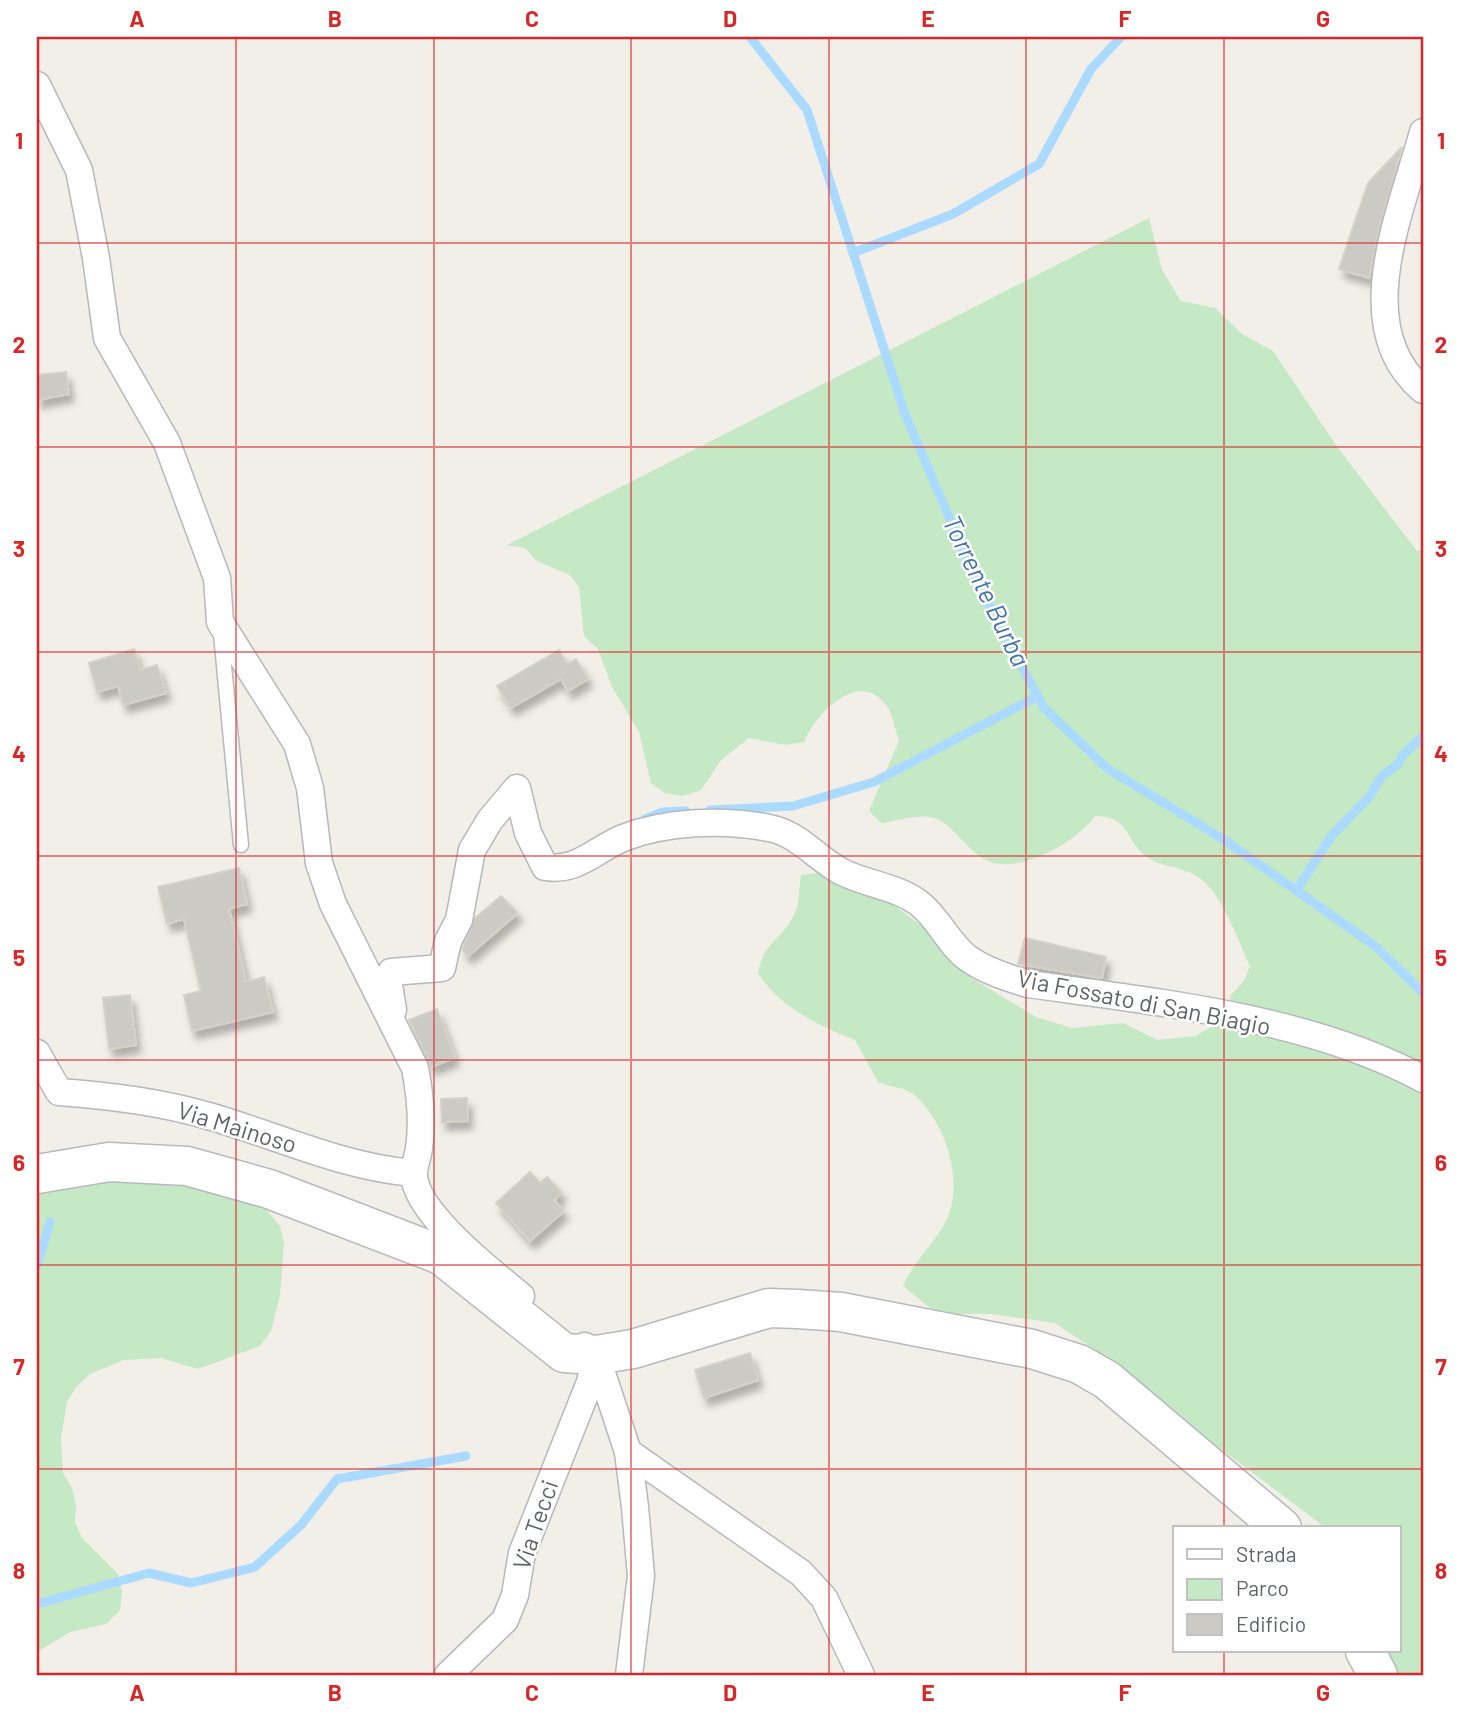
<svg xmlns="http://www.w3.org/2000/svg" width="1460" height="1712" font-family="Barlow,sans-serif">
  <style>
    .green { fill: #c5e8c5 }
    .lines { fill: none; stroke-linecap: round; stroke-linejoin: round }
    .stream { stroke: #aadaff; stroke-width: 9 }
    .building { fill: #cccac5; stroke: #d6d1c6; stroke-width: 2; filter: url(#shadow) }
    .lane-casing { stroke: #b5b8bc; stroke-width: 17 }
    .street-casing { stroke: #b5b8bc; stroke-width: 29 }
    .secondary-casing { stroke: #b6babf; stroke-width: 41 }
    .lane { stroke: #fff; stroke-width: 14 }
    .street { stroke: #fff; stroke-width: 26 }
    .secondary { stroke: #fff; stroke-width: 38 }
    .grid { fill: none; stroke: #d62828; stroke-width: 2; stroke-opacity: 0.55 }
    .labels { text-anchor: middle; stroke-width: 5; stroke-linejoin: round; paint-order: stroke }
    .street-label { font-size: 24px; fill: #5f6368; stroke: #fff }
    .water-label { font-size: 26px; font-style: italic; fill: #4174aa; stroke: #fff }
    .neatline { fill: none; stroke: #d62828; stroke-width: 2.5 }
    .grid-label { font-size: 23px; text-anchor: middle; font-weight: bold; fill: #d62828 }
  </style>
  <defs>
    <filter id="shadow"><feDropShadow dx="4.5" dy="8" stdDeviation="3.5" flood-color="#0004"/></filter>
  </defs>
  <rect width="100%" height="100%" fill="#f1efe8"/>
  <!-- green -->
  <g class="green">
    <path d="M 1149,218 L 1162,270 L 1181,301 L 1215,308 L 1242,334 L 1273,351 L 1338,448 L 1417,551 L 1423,549 L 1423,1675 L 1399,1675 L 1385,1651 L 1399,1651 L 1399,1528 L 1326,1528 L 1209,1440 L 1110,1360 L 1055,1323 L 991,1314 L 947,1314 L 930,1308 L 903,1286 C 913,1262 933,1245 945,1223 C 966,1185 946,1121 913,1094 C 905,1088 888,1086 878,1082 L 855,1040 C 818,1025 780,1008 758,973 C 763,941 784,939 795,913 C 800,902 799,886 801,875 L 818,873 L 890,902 L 936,937 L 973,979 L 1036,1017 L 1072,1028 L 1123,1023 L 1157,1040 L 1196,1036 L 1214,1025 L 1225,1012 L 1231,995 L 1244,981 L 1250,966 C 1237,939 1220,886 1193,874 C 1180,867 1159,866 1147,857 C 1124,840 1132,817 1095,816 C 1078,841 1019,875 988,861 C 966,851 955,825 934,818 C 920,813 896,821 881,823 L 869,811 L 899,741 C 895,730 893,714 886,705 C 858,668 815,715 804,742 L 786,745 L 749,738 L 721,760 L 701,790 L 682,796 L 665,793 L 651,783 L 639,732 L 612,687 L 598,649 L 584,636 L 579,587 L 570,575 L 537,561 L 525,548 L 507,545 Z"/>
    <polygon points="114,1170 258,1200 280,1226 284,1243 280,1295 271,1331 260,1346 198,1369 161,1358 124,1360 90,1374 76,1387 67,1402 61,1438 63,1473 72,1488 76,1505 75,1522 82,1538 118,1574 122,1592 120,1610 106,1624 70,1632 37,1652 37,1180"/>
  </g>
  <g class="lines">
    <!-- stream -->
    <g class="stream">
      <polyline points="750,37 807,110 905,414 975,578 1044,708 1108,769 1223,839 1375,946 1423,993"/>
      <polyline points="853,253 953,214 1039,164 1091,69 1121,37"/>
      <polyline points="710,810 793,806 874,782 1038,696"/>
      <polyline points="645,819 663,812 686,811"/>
      <polyline points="1296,891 1332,835 1369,797 1382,776 1398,764 1403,755 1423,736"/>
      <polyline points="37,1266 50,1222"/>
      <polyline points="37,1604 149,1573 191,1583 255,1567 301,1525 337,1479 466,1456"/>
    </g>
  </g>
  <!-- building -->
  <g class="building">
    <polygon points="1402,147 1379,227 1369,278 1339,269 1368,183"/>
    <polygon points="66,372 69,394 37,400 37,375"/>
    <polygon points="134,649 140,670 157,665 166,693 123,705 118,686 97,692 89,663"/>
    <polygon points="559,650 567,664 576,659 588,679 568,691 561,679 511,708 497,686"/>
    <polygon points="239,868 247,904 229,909 235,934 246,982 264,977 273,1012 192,1031 184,995 201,991 184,919 167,924 158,887"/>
    <polygon points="501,896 518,913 468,956 462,949 475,918"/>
    <polygon points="1025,938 1106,957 1102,978 1018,964"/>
    <polygon points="130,995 136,1045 109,1049 103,998"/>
    <polygon points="437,1009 455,1058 431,1067 409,1020"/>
    <polygon points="467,1098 468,1121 442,1122 441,1099"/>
    <polygon points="530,1172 540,1183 547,1177 562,1193 554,1200 564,1211 530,1241 496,1203"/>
    <polygon points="750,1353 758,1380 704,1398 695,1370"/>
  </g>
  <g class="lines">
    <defs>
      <polyline id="lane" points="221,634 241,845"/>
      <g id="street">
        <path d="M 37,85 L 79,170 L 96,258 L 107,338 L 167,443 L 217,578 L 220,622 L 297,744 L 310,788 L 319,863 L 333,904 L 415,1068 C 420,1094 423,1122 419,1148 C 418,1157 414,1165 414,1174 C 414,1212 493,1273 521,1296"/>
        <path d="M 1423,132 C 1402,210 1348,328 1423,390"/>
        <path d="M 393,1010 L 388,978 L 391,972 L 442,968 L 448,941 L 459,920 L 472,850 L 490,820 L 517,788 L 528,833 L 545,867 C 578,872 596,849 623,838 C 666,821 724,819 769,828 C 798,833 817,859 842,872 C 866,884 899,887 920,904 C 939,919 950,946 969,959 C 986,971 1008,978 1028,984 C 1157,1002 1308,1017 1423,1079"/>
        <path d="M 37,1053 L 59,1092 C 111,1096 162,1102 212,1117 C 280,1137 343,1167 413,1173"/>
        <polyline points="585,1346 596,1355 628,1452 635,1507 641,1576 629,1675"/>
        <polyline points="628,1452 801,1573 824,1598 861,1675"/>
        <polyline points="448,1675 505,1620 515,1595 522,1553 590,1382 596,1355"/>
      </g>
      <g id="secondary">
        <polyline points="37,1174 109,1162 187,1166 269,1189 441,1255 564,1353 596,1355 633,1349 769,1308 798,1309 841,1312 1032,1349 1079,1364 1107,1380 1282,1528"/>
        <polyline points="1365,1651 1378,1675"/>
      </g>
    </defs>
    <!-- lane casing -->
    <use href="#lane" class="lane-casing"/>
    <!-- street casing -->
    <use href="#street" class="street-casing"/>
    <!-- secondary casing -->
    <use href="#secondary" class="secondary-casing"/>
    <!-- lane -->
    <use href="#lane" class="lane"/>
    <!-- street -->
    <use href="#street" class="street"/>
    <!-- secondary -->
    <use href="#secondary" class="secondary"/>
  </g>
  <!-- grid -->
  <path class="grid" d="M 236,37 L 236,1675M 434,37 L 434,1675M 631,37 L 631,1675M 829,37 L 829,1675M 1026,37 L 1026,1675M 1224,37 L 1224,1528M 37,243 L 1423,243M 37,447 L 1423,447M 37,652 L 1423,652M 37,856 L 1423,856M 37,1060 L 1423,1060M 37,1265 L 1423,1265M 37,1469 L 1423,1469M 1224,1651 L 1224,1675"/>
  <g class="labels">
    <!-- street labels -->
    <g class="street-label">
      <text transform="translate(1144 1003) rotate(11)" y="8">Via Fossato di San Biagio</text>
      <text transform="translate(237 1128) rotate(17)" y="8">Via Mainoso</text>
      <text transform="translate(536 1525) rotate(-71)" y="8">Via Tecci</text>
    </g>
    <!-- water labels -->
    <g class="water-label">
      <text transform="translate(986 591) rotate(64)" y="9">Torrente Burba</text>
    </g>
  </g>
  <!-- border -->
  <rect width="1460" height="1712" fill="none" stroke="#ffffff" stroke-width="77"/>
  <!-- legend -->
  <rect x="1173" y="1526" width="228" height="126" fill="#ffffff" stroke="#bfc1c3" stroke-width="2"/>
  <rect x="1187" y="1549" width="35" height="10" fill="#ffffff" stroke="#bfc1c3" stroke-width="2"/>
  <text x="1236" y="1562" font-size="21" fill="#5f6368">Strada</text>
  <rect x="1187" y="1579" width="35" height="21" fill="#c5e8c5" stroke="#bfc1c3" stroke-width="2"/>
  <text x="1236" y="1596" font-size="21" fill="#5f6368">Parco</text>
  <rect x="1187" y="1614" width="35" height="21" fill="#cccac5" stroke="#bfc1c3" stroke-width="2"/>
  <text x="1236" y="1632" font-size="21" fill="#5f6368">Edificio</text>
  <rect x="38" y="38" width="1384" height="1636" class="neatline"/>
  <g class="grid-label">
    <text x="137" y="27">A</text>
    <text x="335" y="27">B</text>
    <text x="532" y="27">C</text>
    <text x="730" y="27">D</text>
    <text x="928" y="27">E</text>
    <text x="1125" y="27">F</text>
    <text x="1323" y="27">G</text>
    <text x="19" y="149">1</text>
    <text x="1441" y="149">1</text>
    <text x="19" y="353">2</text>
    <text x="1441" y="353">2</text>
    <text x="19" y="557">3</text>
    <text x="1441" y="557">3</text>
    <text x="19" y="762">4</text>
    <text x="1441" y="762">4</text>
    <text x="19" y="966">5</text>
    <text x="1441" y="966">5</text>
    <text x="19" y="1171">6</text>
    <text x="1441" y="1171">6</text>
    <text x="19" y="1375">7</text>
    <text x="1441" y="1375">7</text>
    <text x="19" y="1579">8</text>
    <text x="1441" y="1579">8</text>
    <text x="137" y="1701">A</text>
    <text x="335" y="1701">B</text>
    <text x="532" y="1701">C</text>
    <text x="730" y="1701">D</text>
    <text x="928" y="1701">E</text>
    <text x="1125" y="1701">F</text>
    <text x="1323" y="1701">G</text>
  </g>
</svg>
